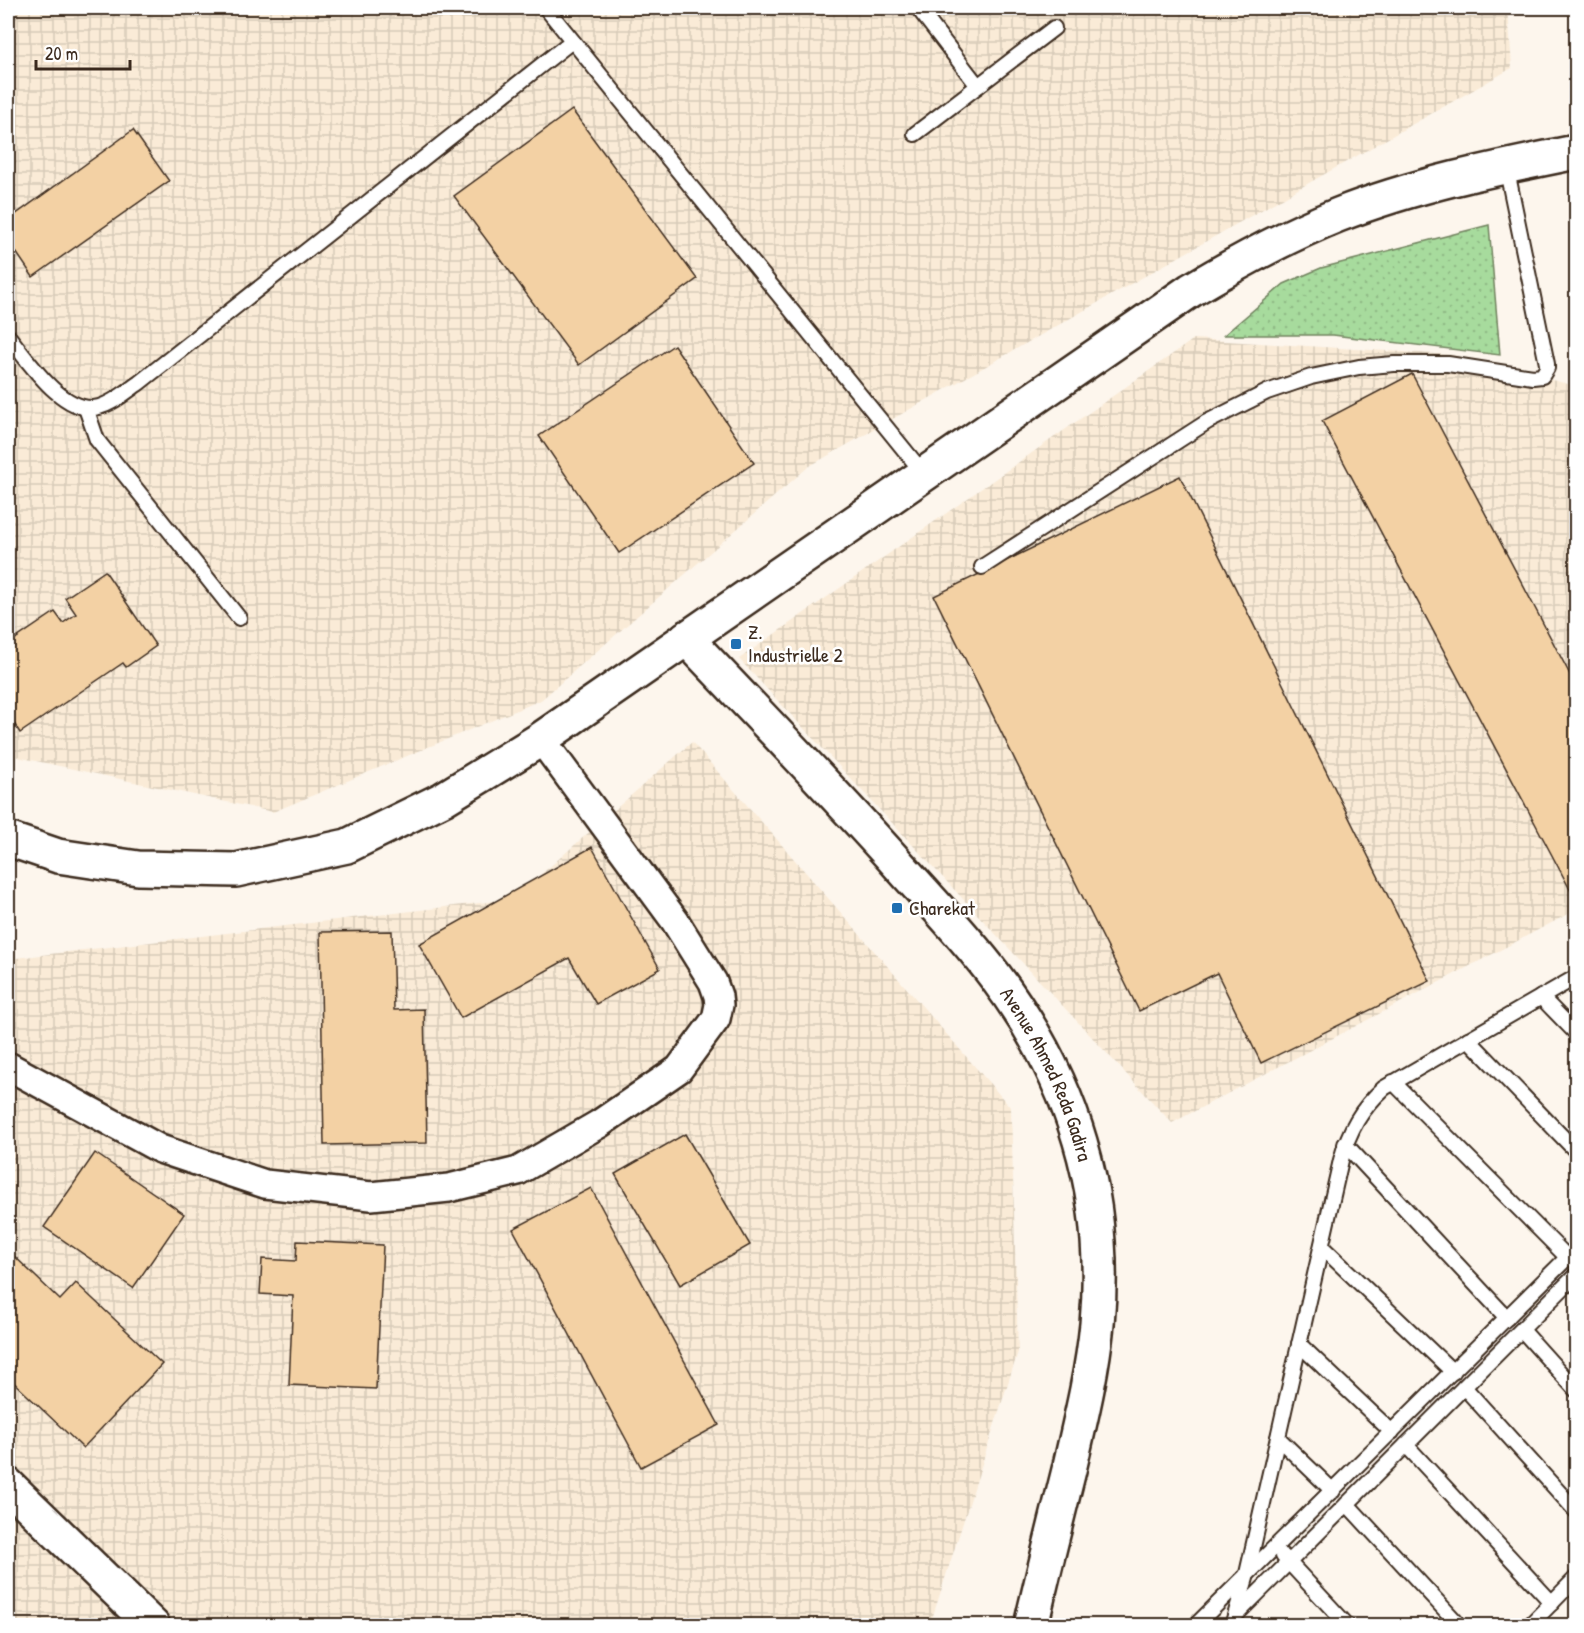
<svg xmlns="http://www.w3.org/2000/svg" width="1584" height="1633" font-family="'Patrick Hand',sans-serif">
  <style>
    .industrial { fill: url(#industrial-grid) }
    .grass { fill: url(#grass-dots); stroke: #71825e; stroke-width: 1.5 }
    .building { fill: #f3d1a4; stroke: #3b2a1e; stroke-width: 1.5 }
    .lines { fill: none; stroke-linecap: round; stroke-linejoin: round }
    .lane-casing { stroke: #3b2a1e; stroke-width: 18 }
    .street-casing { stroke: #3b2a1e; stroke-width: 32 }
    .secondary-casing { stroke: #3b2a1e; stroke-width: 38 }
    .lane { stroke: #fff; stroke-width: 14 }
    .street { stroke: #fff; stroke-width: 27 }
    .secondary { stroke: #fff; stroke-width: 33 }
    .poi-dot { fill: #1f6fb2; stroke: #fff; stroke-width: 2 }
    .labels { text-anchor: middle; stroke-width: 5; stroke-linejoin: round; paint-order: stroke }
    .poi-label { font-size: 20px; fill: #3b2a1e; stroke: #fff; text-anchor: start }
    .street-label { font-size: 20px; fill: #3b2a1e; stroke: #fff }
  </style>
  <defs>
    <pattern id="industrial-grid" width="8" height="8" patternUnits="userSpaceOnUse" patternTransform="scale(1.5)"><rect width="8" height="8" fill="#faebd7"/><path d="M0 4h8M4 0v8" fill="none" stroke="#d7cab8"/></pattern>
    <pattern id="grass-dots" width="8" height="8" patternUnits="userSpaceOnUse" patternTransform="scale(1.5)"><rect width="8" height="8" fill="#a7db9d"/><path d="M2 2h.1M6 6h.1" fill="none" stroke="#91bc87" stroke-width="1.8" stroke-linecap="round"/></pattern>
  </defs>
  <rect width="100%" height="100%" fill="#fdf6ed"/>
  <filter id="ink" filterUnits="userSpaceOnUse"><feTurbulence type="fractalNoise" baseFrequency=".0167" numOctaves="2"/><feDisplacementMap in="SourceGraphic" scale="12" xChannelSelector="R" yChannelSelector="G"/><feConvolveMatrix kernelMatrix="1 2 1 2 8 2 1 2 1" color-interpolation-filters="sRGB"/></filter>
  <g filter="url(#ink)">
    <!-- industrial -->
    <g class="industrial">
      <polygon points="8,8 1508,8 1512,68 808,467 541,700 273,812 8,755"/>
      <polygon points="1194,339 1452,355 1576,386 1576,910 1172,1123 739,659"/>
      <polygon points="692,742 1011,1108 1018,1352 930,1625 8,1625 8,951 16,958 513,899"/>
    </g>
    <!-- grass -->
    <polygon class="grass" points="1489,225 1500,355 1333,335 1224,335 1284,284 1321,268"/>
    <!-- building -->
    <g class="building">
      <polygon points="572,110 697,279 579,365 454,196"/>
      <polygon points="133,130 169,181 33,277 8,240 8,220"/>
      <polygon points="674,345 754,463 619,553 539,436"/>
      <polygon points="1412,374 1576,686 1576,893 1573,895 1322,421"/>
      <polygon points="1180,476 1430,981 1261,1063 1217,973 1139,1011 934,596"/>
      <polygon points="105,571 156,646 126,667 123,663 20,733 8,714 8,644 55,612 63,623 76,614 65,598"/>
      <polygon points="592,847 660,969 596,1004 569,958 461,1018 419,944"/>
      <polygon points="392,931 394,1010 424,1009 427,1143 324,1145 320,932"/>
      <polygon points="685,1134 750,1245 680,1285 615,1174"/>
      <polygon points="95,1153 184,1214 133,1288 44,1227"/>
      <polygon points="591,1188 719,1425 641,1467 513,1229"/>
      <polygon points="297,1241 383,1245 376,1389 289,1385 293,1296 260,1294 262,1259 296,1261"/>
      <polygon points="8,1250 60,1300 76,1283 162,1364 83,1448 8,1377"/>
    </g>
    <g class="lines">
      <defs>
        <g id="lane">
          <polyline points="546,8 924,474"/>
          <polyline points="918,8 978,86"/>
          <polyline points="915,134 1054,28"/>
          <path d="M 8,336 C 28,360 63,416 99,407 C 114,403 127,391 139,383 L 572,41"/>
          <polyline points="86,408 97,440 239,618"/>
          <polyline points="982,567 1207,422 1267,392 1311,377 1359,367 1394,364 1448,364 1533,377 1542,376 1547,368 1547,364 1506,166"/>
          <polyline points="1541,997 1576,1033"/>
          <polyline points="1468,1039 1576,1151"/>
          <polyline points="1393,1082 1568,1258"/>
          <polyline points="1345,1144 1507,1318"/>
          <polyline points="1322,1247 1453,1372"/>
          <polyline points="1522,1330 1576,1390"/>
          <polyline points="1299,1344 1392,1432"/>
          <polyline points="1464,1387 1576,1511"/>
          <polyline points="1278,1438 1333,1491"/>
          <polyline points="1406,1445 1552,1603"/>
          <polyline points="1347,1504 1460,1626"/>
          <polyline points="1283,1556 1348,1626"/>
          <polyline points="1237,1614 1576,1275"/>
          <polyline points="1195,1626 1576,1249"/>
          <path d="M 1232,1626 L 1246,1578 L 1341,1160 C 1349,1130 1361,1109 1384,1088 L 1576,977"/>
          <polyline points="1529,1626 1576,1578"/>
        </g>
        <polyline id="street" points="8,1066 160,1149 265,1184 371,1196 449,1188 518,1171 599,1124 679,1069 716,1019 719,1005 718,996 713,982 675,921 541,739"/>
        <g id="secondary">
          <path id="s1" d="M 686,638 C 757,713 829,787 897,863 C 930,900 965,936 995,976 C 1073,1080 1109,1194 1097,1324 C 1092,1374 1080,1422 1069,1470 C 1056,1522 1043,1574 1031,1626"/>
          <path d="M 8,839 L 58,856 L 138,868 L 236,870 L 347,846 L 443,799 L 541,739 L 1191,290 C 1238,262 1286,236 1338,215 C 1414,185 1496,168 1576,152"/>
          <polyline points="8,1485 153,1626"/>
        </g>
      </defs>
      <!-- lane casing -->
      <use href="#lane" class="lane-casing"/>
      <!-- street casing -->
      <use href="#street" class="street-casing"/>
      <!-- secondary casing -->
      <use href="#secondary" class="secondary-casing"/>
      <!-- lane -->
      <use href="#lane" class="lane"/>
      <!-- street -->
      <use href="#street" class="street"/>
      <!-- secondary -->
      <use href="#secondary" class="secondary"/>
    </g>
  </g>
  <!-- markers -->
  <g class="poi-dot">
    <rect x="730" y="638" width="12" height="12" rx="3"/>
    <rect x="891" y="902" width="12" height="12" rx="3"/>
  </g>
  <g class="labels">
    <!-- poi labels -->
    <g class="poi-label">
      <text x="748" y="639">Z.<tspan x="748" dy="23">Industrielle 2</tspan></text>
      <text x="909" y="915">Charekat</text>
    </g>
    <!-- street labels -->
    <g class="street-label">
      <text dy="7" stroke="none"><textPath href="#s1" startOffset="570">Avenue Ahmed Reda Gadira</textPath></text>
    </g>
  </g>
  <!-- margin -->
  <rect width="1584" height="1633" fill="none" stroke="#fff" stroke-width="30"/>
  <rect x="15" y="15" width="1554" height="1603" fill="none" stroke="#3b2a1e" stroke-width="2" filter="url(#ink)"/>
  <!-- scale -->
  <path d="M36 60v9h94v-9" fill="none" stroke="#3b2a1e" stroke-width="3"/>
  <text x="45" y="60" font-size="18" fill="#3b2a1e" stroke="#ffffff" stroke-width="4.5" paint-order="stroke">20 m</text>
</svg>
